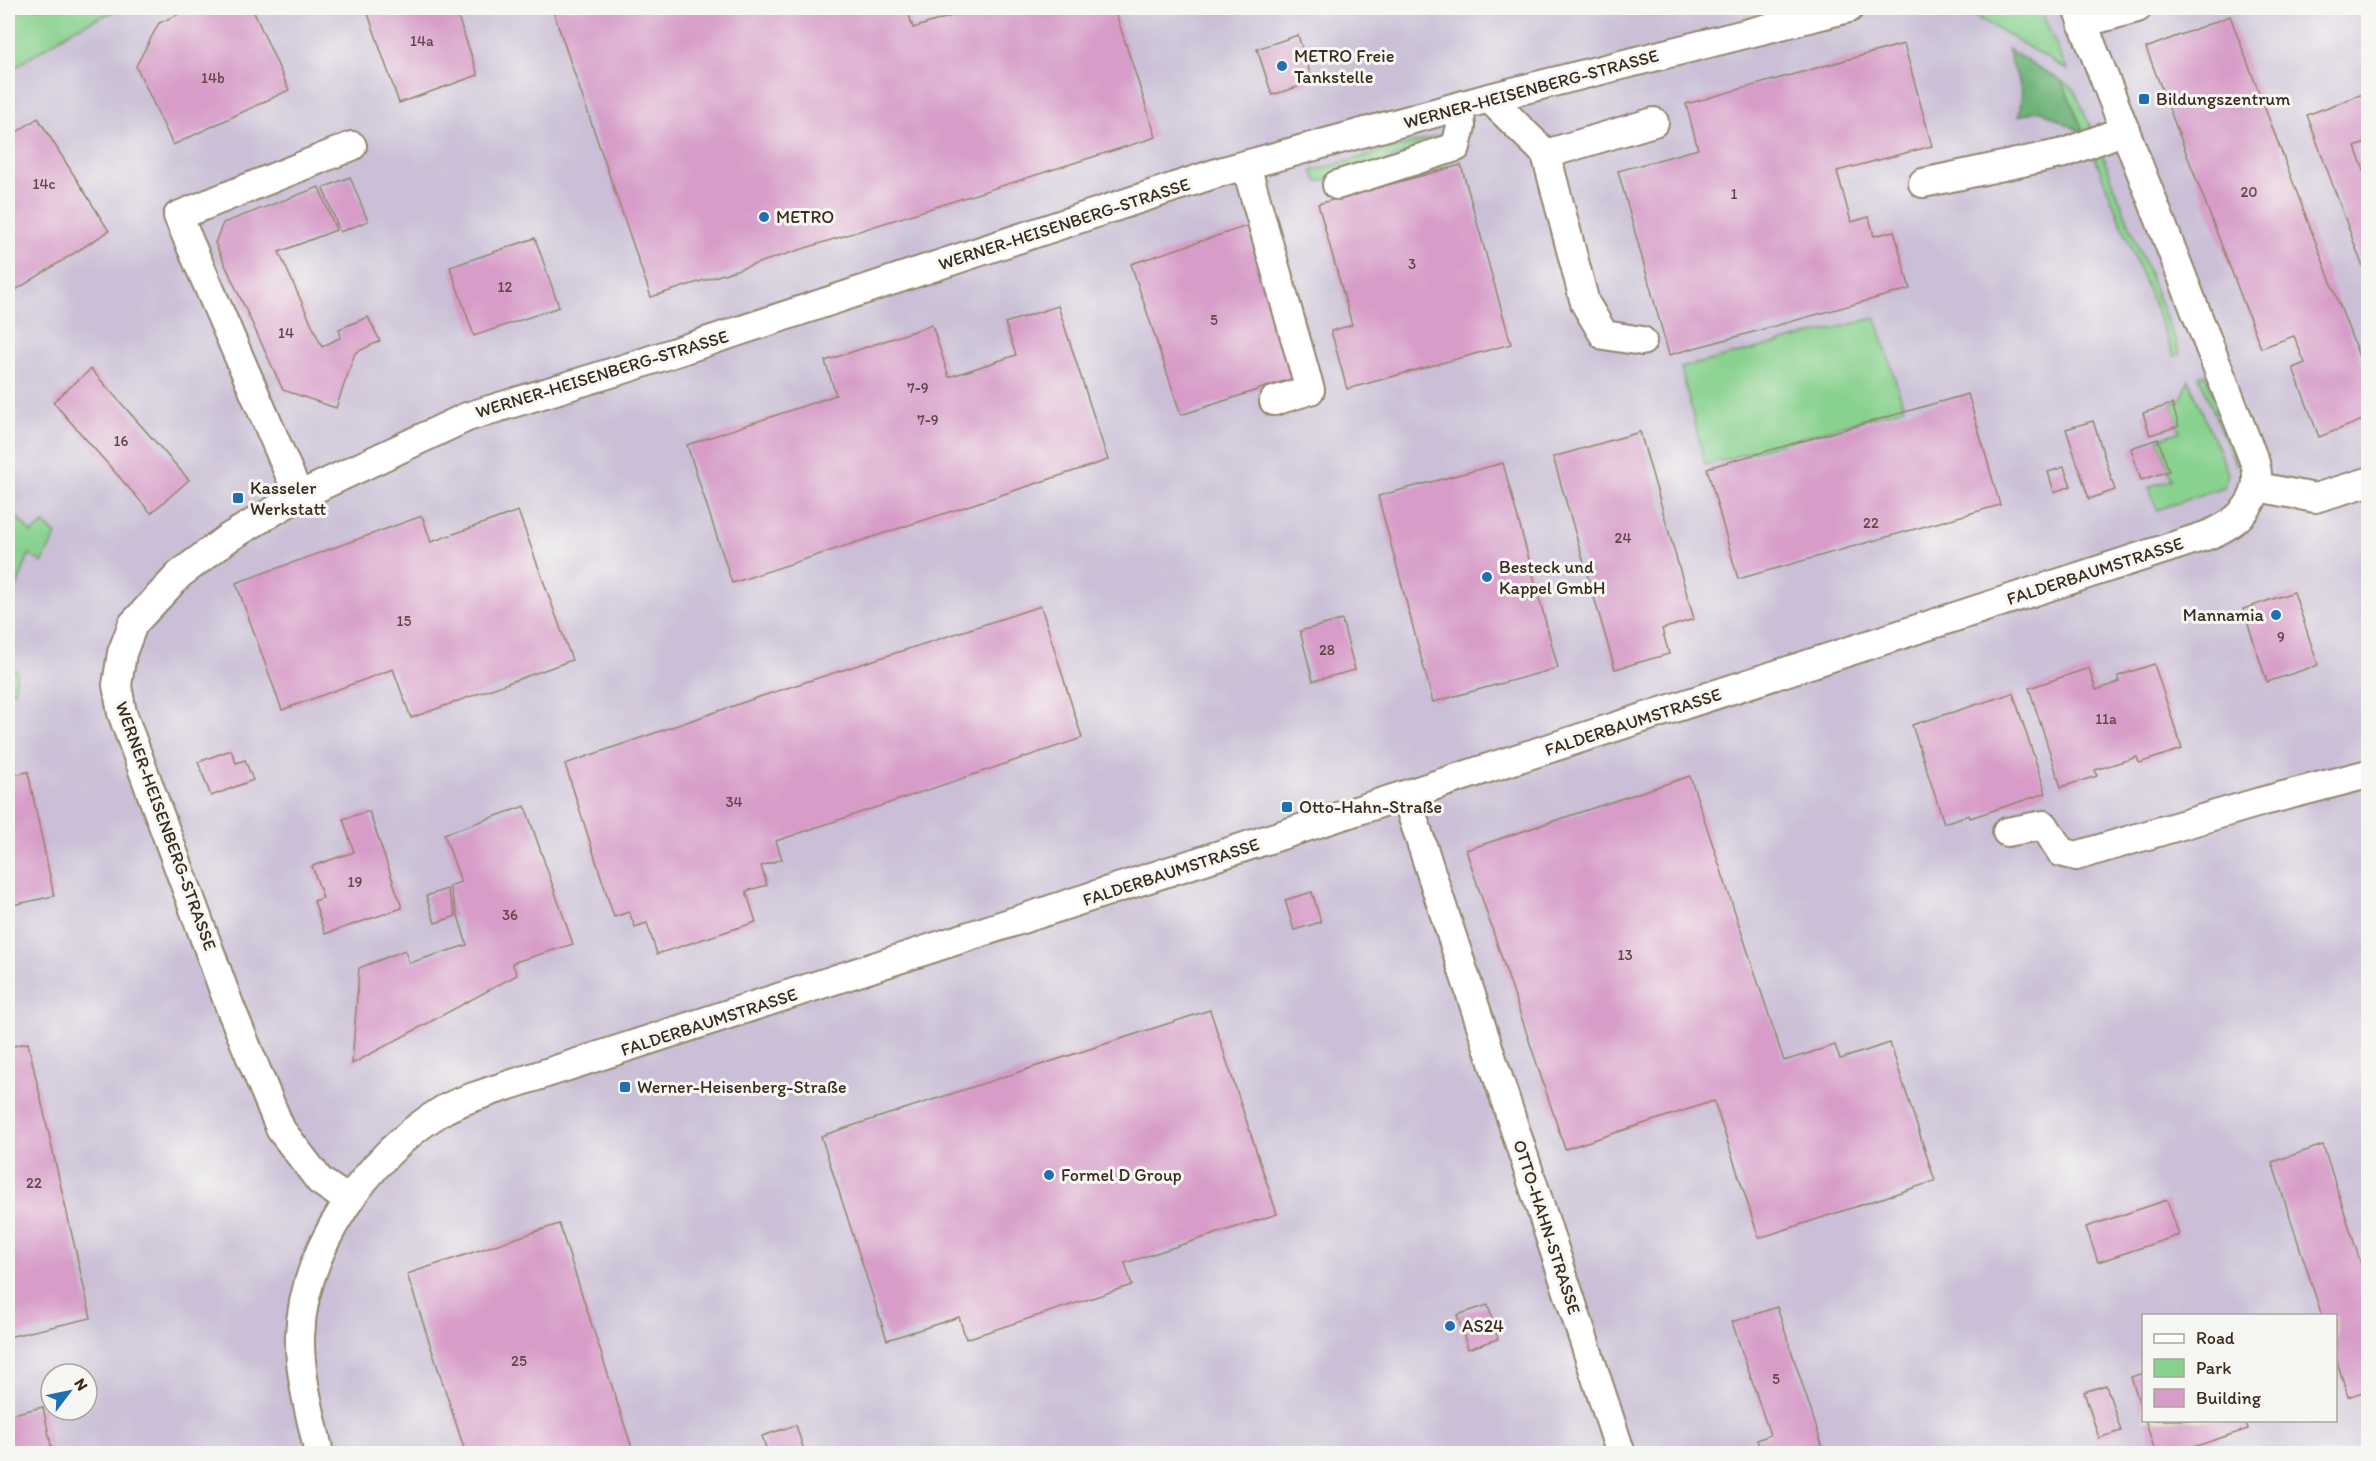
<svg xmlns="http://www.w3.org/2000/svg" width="2376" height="1461" font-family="Itim,sans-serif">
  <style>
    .industrial { fill: #cabfd6; fill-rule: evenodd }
    .green { fill: #88d18e; stroke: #627e56; stroke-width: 1.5 }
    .forest { fill: #6eb379; stroke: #546e4c; stroke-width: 1.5 }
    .building { fill: #d79cc8 }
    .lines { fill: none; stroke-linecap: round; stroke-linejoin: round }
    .minor-casing { stroke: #92866e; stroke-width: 32 }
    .minor { stroke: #fff; stroke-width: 28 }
    .poi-dot { fill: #1f6fb2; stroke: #f6f6f2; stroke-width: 2 }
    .labels { text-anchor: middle; stroke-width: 6; stroke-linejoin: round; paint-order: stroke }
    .number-label { font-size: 15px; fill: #624648 }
    .poi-label { font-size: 18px; fill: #3b2a1e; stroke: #f6f6f2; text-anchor: start }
    .street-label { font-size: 18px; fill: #3b2a1e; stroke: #f6f6f2 }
  </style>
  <rect width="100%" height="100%" fill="#f6f6f2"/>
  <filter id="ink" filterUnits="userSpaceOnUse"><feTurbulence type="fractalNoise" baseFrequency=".0167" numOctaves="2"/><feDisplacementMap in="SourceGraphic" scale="12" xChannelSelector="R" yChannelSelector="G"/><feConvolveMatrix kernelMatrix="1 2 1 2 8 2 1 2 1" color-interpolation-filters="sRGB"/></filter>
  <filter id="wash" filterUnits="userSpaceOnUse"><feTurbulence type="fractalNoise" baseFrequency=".008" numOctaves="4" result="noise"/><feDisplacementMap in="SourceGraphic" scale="24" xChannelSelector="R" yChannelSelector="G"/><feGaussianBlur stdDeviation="1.35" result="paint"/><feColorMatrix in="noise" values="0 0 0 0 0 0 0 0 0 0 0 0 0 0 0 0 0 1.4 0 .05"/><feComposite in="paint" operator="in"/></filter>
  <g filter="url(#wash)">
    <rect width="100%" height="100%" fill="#eae1bf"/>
    <!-- industrial -->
    <path class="industrial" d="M 121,8 L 2368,8 L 2368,1453 L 8,1454 L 8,72 L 74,29 ZM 2144,1316 L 2336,1316 L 2336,1420 L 2144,1420 ZM 51,1374 L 87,1374 L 87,1410 L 51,1410 Z"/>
    <!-- green -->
    <g class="green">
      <polygon points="24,8 121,8 74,29 8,72 8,17"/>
      <polygon points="1962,8 2034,8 2042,13 2067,70"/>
      <polygon points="2062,81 2074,89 2091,128 2084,133"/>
      <polygon points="1450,133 1450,137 1362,170 1318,182 1312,171"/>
      <polygon points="2102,154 2180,354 2174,356 2094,155"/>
      <polygon points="1876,318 1904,408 1705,465 1681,368"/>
      <polygon points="2205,374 2232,440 2236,466 2199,376"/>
      <polygon points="2189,380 2228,473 2224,487 2157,510 2149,487 2172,479 2158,439 2180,431 2172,404 2182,397"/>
      <polygon points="8,507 31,533 45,524 56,535 42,563 29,554 8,611"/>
      <polygon points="8,667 17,671 14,692 8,692"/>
    </g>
    <!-- forest -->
    <polygon class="forest" points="2007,49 2062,81 2084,133 2040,110 2019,116 2022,91"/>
    <g id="blocks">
      <!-- building -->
      <g class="building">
        <polygon points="192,8 252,8 289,90 173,145 136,66 159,23"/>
        <polygon points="366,8 455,8 478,75 399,103"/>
        <polygon points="552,8 907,8 913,28 977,8 1114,8 1156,137 651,297"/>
        <polygon points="2230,16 2368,380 2368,418 2319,437 2293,368 2305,363 2294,336 2261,348 2146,48"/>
        <polygon points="1298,35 1313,82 1272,95 1257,49"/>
        <polygon points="1904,44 1932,146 1837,171 1851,222 1869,217 1874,236 1894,231 1910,289 1669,355 1618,171 1698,149 1686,104"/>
        <polygon points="2368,92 2368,142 2355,147 2368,181 2368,281 2307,115"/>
        <polygon points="38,118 109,231 8,295 8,138"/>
        <polygon points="1461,165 1511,344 1347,389 1331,331 1352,325 1318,204"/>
        <polygon points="350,177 368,221 340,232 323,188"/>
        <polygon points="319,187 336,230 279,252 322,347 341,337 339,329 368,317 380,341 355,353 336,408 283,390 215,243 223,223"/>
        <polygon points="1247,226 1297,377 1181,415 1131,264"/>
        <polygon points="535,238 559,307 474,336 450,267"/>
        <polygon points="1058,306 1108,460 732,583 687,445 836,395 825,361 932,325 949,377 1016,355 1005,323"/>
        <polygon points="91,369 189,480 151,513 53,402"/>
        <polygon points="1968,394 2000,505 1738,579 1707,468"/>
        <polygon points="2172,404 2179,426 2150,435 2143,413"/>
        <polygon points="2093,421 2115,490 2089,499 2066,429"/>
        <polygon points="1640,432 1694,619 1662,629 1669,654 1615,669 1553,457"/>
        <polygon points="2158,439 2169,471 2141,480 2131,448"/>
        <polygon points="1503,463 1558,668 1433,702 1378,496"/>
        <polygon points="2064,467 2071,486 2054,492 2048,472"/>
        <polygon points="518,511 572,660 411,718 393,669 282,710 236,583 422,516 431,542"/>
        <polygon points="2294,592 2318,665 2267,682 2243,609"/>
        <polygon points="1041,606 1082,738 776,841 782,859 761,866 767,885 746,891 756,922 657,954 647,923 635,927 629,912 614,917 565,764 756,698"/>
        <polygon points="1342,620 1355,670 1313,681 1300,631"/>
        <polygon points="2154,664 2182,749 2139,763 2137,757 2095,770 2097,776 2061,787 2029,688 2089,668 2096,690 2119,682 2118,676"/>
        <polygon points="2013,693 2046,793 1970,818 1969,815 1944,823 1912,725"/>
        <polygon points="231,750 236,763 245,760 253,780 211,796 198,762"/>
        <polygon points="28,772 54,896 8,906 8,776"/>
        <polygon points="1690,776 1784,1061 1835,1045 1840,1059 1890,1043 1935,1181 1759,1238 1714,1101 1565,1149 1466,850"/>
        <polygon points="525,806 573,944 512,963 517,975 352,1064 359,968 405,950 409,963 467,945 449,886 461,882 444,834"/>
        <polygon points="369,811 402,908 325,934 314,901 323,898 312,866 354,852 343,819"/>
        <polygon points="447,889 456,916 435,923 426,896"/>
        <polygon points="1312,892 1321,922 1294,930 1285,900"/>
        <polygon points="1210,1010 1277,1214 1125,1263 1132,1285 966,1339 959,1317 887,1340 821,1136"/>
        <polygon points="28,1043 91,1318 8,1337 8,1047"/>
        <polygon points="2323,1145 2368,1286 2368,1390 2348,1397 2336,1358 2336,1316 2322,1316 2272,1162"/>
        <polygon points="2167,1200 2179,1235 2098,1262 2086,1227"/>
        <polygon points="559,1224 634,1454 466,1454 407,1274"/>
        <polygon points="1488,1305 1498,1339 1468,1349 1457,1315"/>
        <polygon points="1777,1307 1825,1454 1761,1454 1757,1440 1770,1435 1732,1322"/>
        <polygon points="2144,1373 2144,1414 2143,1414 2131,1377"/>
        <polygon points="2106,1385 2121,1431 2099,1438 2084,1392"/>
        <polygon points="43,1407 53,1454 8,1454 8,1415"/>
        <polygon points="2145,1420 2246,1420 2248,1429 2172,1454 2156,1454"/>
        <polygon points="796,1425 805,1454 768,1454 762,1436"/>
      </g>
    </g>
  </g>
  <g filter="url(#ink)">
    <use href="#blocks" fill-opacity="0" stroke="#92866e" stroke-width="1.5"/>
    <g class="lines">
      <defs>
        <g id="minor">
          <polyline points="2082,23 2137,8"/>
          <polyline points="1489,98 1546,154 1585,303 1604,335 1642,341"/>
          <polyline points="1546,154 1654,122"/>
          <polyline points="1246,165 1310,390 1274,401"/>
          <polyline points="1923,183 2064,153 2125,130"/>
          <polyline points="1337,185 1456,147 1461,126 1459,107"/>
          <polyline points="2258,487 2315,498 2368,482"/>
          <polyline points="299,496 178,216 352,146"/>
          <polyline points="1406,796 1621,1454"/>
          <polyline points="2007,832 2044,825 2061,852 2076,856 2260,802 2368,774"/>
          <polyline points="348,1200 320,1181 281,1130 230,1007 122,713 117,685 122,653 133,624 180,574 228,538 299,496 467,417 627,368 1220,172 1489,98 1849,8"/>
          <path d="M 319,1454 C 311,1415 299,1376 300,1336 C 303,1249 367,1157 440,1112 C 455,1102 475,1097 491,1091 L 2208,535 C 2239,523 2265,498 2255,463 L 2077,8"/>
        </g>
      </defs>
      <!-- minor casing -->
      <use href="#minor" class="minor-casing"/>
      <!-- minor -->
      <use href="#minor" class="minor"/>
    </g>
  </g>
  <!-- markers -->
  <g class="poi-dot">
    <circle cx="1282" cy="66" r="6"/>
    <rect x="2138" y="93" width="12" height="12" rx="3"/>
    <circle cx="764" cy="217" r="6"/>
    <rect x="232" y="492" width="12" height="12" rx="3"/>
    <circle cx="1487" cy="577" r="6"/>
    <circle cx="2276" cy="615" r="6"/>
    <rect x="1281" y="801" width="12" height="12" rx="3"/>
    <rect x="619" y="1081" width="12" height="12" rx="3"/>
    <circle cx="1049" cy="1175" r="6"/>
    <circle cx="1450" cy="1326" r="6"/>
  </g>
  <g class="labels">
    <!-- number labels -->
    <g class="number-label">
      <text x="422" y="46">14a</text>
      <text x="213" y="83">14b</text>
      <text x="44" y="189">14c</text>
      <text x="2249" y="197">20</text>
      <text x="1734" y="199">1</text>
      <text x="1412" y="269">3</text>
      <text x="505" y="292">12</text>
      <text x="1214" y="325">5</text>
      <text x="286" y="338">14</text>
      <text x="918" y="393">7-9</text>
      <text x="928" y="425">7-9</text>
      <text x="121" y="446">16</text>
      <text x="1871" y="528">22</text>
      <text x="1623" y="543">24</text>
      <text x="404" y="626">15</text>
      <text x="2281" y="642">9</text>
      <text x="1327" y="655">28</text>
      <text x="2106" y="724">11a</text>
      <text x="734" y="807">34</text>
      <text x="355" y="887">19</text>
      <text x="510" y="920">36</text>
      <text x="1625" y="960">13</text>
      <text x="34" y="1188">22</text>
      <text x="519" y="1366">25</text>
      <text x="1776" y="1384">5</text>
    </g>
    <!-- poi labels -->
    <g class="poi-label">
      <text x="1294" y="62">METRO Freie<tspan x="1294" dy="21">Tankstelle</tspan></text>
      <text x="2156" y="105">Bildungszentrum</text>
      <text x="776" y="223">METRO</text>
      <text x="250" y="494">Kasseler<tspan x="250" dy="21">Werkstatt</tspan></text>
      <text x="1499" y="573">Besteck und<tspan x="1499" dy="21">Kappel GmbH</tspan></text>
      <text x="2264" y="621" text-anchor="end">Mannamia</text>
      <text x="1299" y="813">Otto-Hahn-Straße</text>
      <text x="637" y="1093">Werner-Heisenberg-Straße</text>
      <text x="1061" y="1181">Formel D Group</text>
      <text x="1462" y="1332">AS24</text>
    </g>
    <!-- street labels -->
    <g class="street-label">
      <text transform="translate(1531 89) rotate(-15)" y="6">WERNER-HEISENBERG-STRASSE</text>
      <text transform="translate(1064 224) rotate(-18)" y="6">WERNER-HEISENBERG-STRASSE</text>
      <text transform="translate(602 374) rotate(-17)" y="6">WERNER-HEISENBERG-STRASSE</text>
      <text transform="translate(2095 571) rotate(-18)" y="6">FALDERBAUMSTRASSE</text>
      <text transform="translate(1633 722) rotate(-18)" y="6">FALDERBAUMSTRASSE</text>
      <text transform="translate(166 826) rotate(70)" y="6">WERNER-HEISENBERG-STRASSE</text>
      <text transform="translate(1171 872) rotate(-18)" y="6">FALDERBAUMSTRASSE</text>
      <text transform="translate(709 1022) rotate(-18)" y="6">FALDERBAUMSTRASSE</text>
      <text transform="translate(1547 1227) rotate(72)" y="6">OTTO-HAHN-STRASSE</text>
    </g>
  </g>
  <!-- margin -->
  <rect width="2376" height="1461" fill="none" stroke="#f6f6f2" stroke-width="30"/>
  <!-- legend -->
  <rect x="2142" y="1314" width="195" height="108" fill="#f6f6f2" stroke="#aba49d" stroke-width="1.5"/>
  <rect x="2154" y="1334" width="30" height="9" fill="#ffffff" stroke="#aba49d" stroke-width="1.5"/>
  <text x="2196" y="1344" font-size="18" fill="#3b2a1e">Road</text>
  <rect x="2154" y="1359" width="30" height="18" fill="#88d18e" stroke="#aba49d" stroke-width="1.5"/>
  <text x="2196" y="1374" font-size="18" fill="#3b2a1e">Park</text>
  <rect x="2154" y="1389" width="30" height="18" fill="#d79cc8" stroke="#aba49d" stroke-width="1.5"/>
  <text x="2196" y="1404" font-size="18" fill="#3b2a1e">Building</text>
  <!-- north arrow -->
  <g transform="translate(69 1392) rotate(58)"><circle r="28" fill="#f6f6f2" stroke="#aba49d" stroke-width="1.5"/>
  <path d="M0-4.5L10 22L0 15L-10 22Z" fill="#1f6fb2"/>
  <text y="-9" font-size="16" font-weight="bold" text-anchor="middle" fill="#3b2a1e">N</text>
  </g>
</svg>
